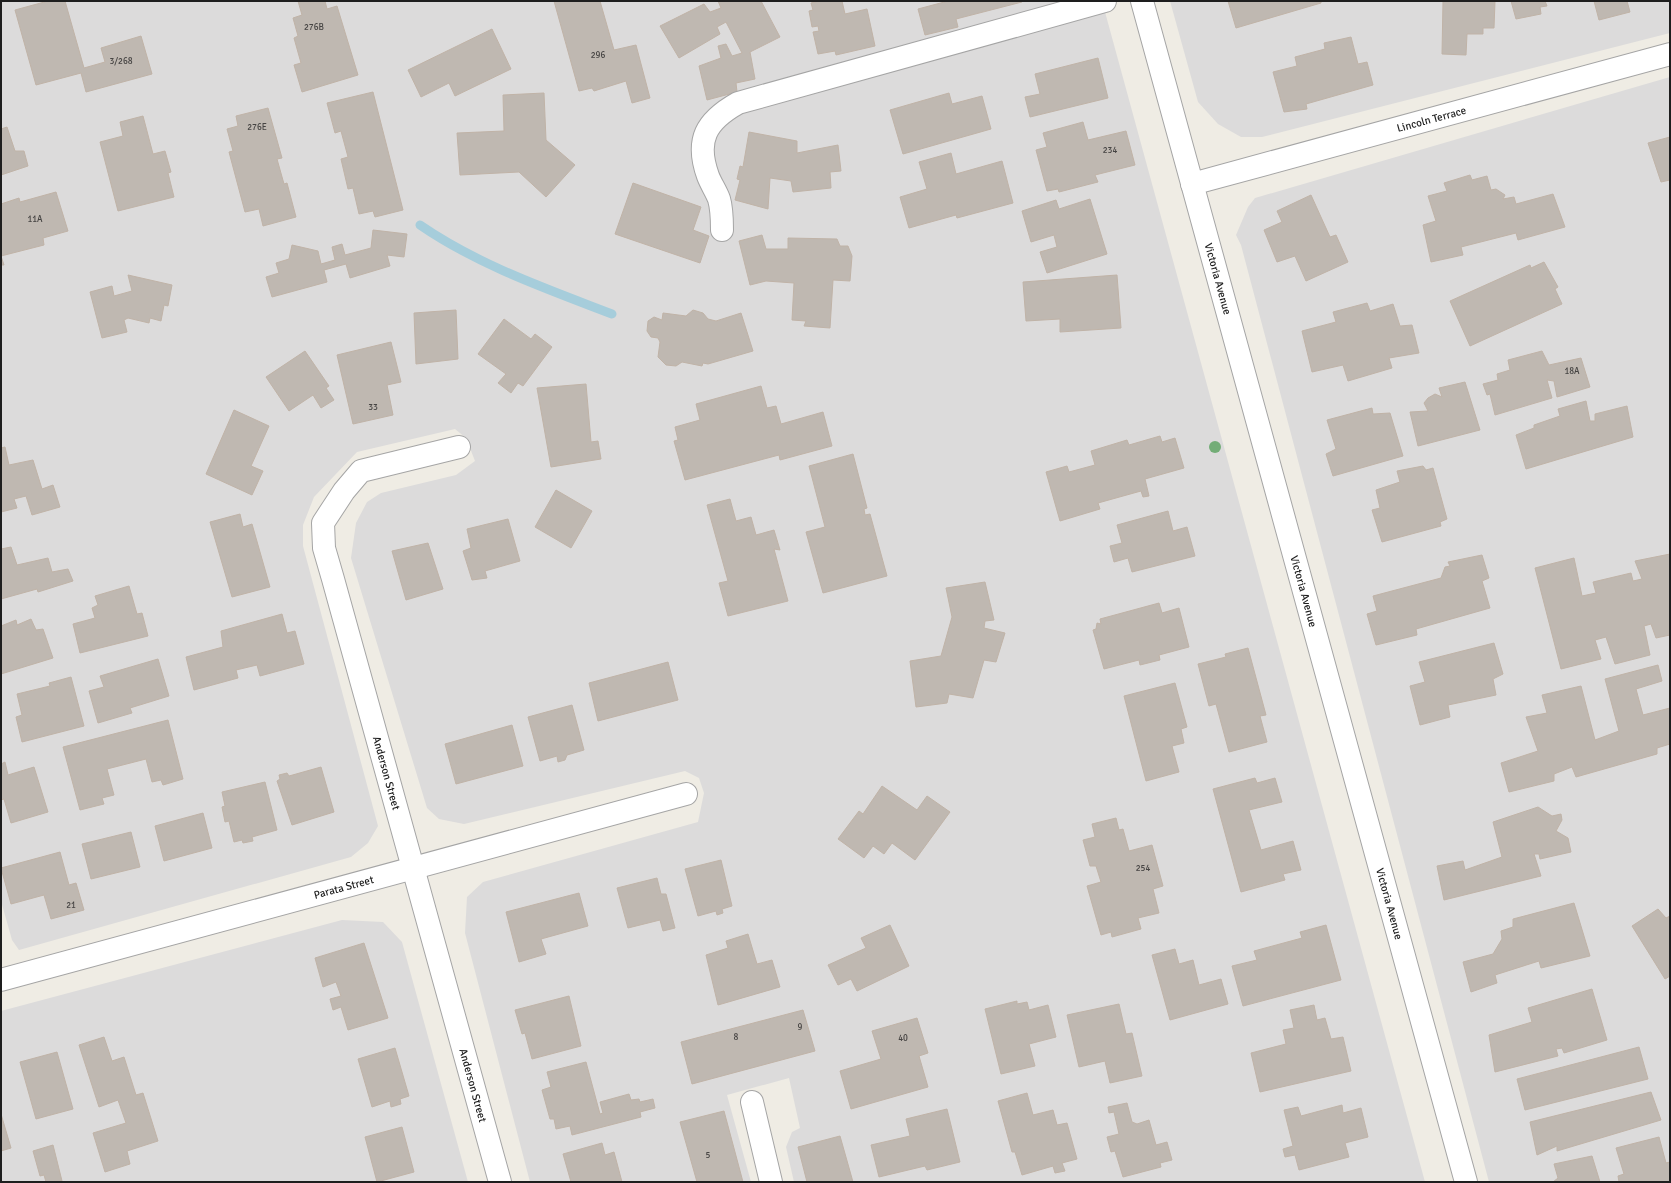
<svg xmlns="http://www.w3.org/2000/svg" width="1671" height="1183" font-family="Signika,sans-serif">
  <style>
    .residential { fill: #dcdbdb }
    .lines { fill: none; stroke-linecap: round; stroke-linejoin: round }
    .stream { stroke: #a6cddb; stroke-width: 9 }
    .building { fill: #bfb8b1; stroke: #c0b3a7 }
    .minor-casing { stroke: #a5a5a5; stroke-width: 24 }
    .minor { stroke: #fff; stroke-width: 22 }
    .tree { fill: #73ad77 }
    .labels { text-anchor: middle; stroke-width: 3.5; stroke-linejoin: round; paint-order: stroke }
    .number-label { font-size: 9px; fill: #464443 }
    .street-label { font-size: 11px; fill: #1e1e1e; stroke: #fff }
  </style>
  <rect width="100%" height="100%" fill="#efece4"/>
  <!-- residential -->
  <g class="residential">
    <polygon points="1,1 1102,1 1425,1182 794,1182 786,1147 792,1132 800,1128 789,1078 727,1095 751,1182 530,1182 465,933 467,897 483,882 698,822 704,793 699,778 685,771 464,824 439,819 427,808 351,558 356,523 367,502 381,493 456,475 475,461 466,438 455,429 357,452 314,497 303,525 303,546 378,826 368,843 351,857 19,950 12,940 1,901"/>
    <polygon points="1170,1 1670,1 1670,33 1262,137 1241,137 1218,124 1198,102"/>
    <polygon points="1670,77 1670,1182 1489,1182 1241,245 1236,235 1248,207 1255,198"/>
    <polygon points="342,920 383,922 402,942 468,1182 1,1182 1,1011"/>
  </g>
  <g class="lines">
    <!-- stream -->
    <path class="stream" d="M 420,225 C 478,265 547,289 612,314"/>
  </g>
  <!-- building -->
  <g class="building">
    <polygon points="48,1 65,1 84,68 105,62 101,48 141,36 152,74 86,92 81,73 36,85 15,10"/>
    <polygon points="298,1 325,1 327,9 337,6 358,75 302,92 294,65 301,63 294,38 298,36 293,18 302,15"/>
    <polygon points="554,1 600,1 614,50 636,45 650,98 632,103 626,81 594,91 592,88 579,91"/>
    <polygon points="718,1 761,1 780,37 750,52 755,79 736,83 737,92 707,100 699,66 721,58 718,46 726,44 732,56 742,53 726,22 717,27 720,34 679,58 660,26 704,4 710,12 721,8"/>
    <polygon points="819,1 842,1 845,14 867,9 875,46 836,55 835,51 818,54 813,32 819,31 818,26 812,27 809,11 813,10 811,3"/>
    <polygon points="948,1 1022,1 1022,2 956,19 958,27 925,35 918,9"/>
    <polygon points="1228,1 1321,1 1321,3 1236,28"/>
    <polygon points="1443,1 1495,1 1494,28 1483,28 1483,34 1467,34 1466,55 1442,54"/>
    <polygon points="1511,1 1545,1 1547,6 1540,7 1541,14 1516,19"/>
    <polygon points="1594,1 1627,1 1630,12 1599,20"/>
    <polygon points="492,29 511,69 455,96 449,83 421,97 408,70"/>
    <polygon points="1351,37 1358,64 1367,62 1373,85 1306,104 1307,109 1284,112 1273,72 1297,66 1295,57 1325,49 1324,43"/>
    <polygon points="1098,58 1108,98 1030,117 1025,97 1040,94 1035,74"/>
    <polygon points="373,92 403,210 375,217 373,211 359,214 353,188 348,189 341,159 348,157 341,131 335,133 327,103"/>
    <polygon points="544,93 546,140 575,165 546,197 519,172 460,175 457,133 504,131 503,95"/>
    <polygon points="949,93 952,104 982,96 991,129 903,154 890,110"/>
    <polygon points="268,108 282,158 277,159 284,184 287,183 296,217 263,226 259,209 245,212 229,152 233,151 227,129 238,126 236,116"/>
    <polygon points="143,116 153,154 165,151 171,172 168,173 174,197 118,211 100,142 123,136 120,122"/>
    <polygon points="1083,122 1088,140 1126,131 1135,165 1095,175 1098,182 1059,192 1058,189 1047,191 1036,150 1047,147 1043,133"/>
    <polygon points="7,127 15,151 24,151 28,166 1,175 1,129"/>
    <polygon points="749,132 797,141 797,153 838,145 841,171 830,172 831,188 793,192 791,181 770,178 768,209 735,200 740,180 737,179 740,166 743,167"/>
    <polygon points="1670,137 1670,180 1661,182 1648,143"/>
    <polygon points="951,153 956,174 1002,161 1013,203 957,218 956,215 909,228 900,197 927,189 919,162"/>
    <polygon points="1470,175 1472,180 1487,176 1491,190 1496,189 1505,195 1503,199 1514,197 1516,204 1553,194 1565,227 1518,240 1516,233 1461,247 1463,255 1431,262 1423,225 1436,221 1428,196 1447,191 1444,183"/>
    <polygon points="633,183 701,207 693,230 709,236 700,263 615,234"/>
    <polygon points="56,192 68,231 43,238 44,245 1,256 4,265 1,265 1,204 19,198 20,202"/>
    <polygon points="1311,195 1330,237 1336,235 1348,262 1306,281 1295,256 1277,262 1264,230 1282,222 1277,211"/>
    <polygon points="1090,199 1107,254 1047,273 1040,252 1057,247 1054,235 1031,242 1022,211 1056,200 1059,209"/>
    <polygon points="373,230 407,234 404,257 387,255 390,266 350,278 346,264 324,270 327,282 272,297 266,277 279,273 276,263 289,259 292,245 318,251 321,264 335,260 332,247 342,244 345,255 371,248"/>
    <polygon points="762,235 766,249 788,249 788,238 837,239 840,246 848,246 852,256 850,281 833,280 830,328 804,326 806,321 792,320 794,283 766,281 750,285 739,241"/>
    <polygon points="1544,262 1558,287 1555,289 1562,304 1470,346 1450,301 1530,265 1531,268"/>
    <polygon points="128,275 172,285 168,306 164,305 161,321 150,318 149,323 128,318 124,320 127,332 102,338 90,292 112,286 114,296 132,291"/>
    <polygon points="1117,275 1121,328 1060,332 1060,319 1026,321 1023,282"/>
    <polygon points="1367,303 1370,311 1393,304 1400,326 1412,325 1419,353 1389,358 1392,368 1348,381 1343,365 1312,372 1302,331 1336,322 1333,312"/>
    <polygon points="456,310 458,359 416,364 414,313"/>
    <polygon points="693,310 703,313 708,319 716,321 741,313 753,351 708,364 703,363 702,366 682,362 676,366 666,365 658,357 660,342 658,338 651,337 647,331 648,321 654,317 662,320 663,313 686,316"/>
    <polygon points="504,319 531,339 535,334 552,347 523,386 518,383 511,393 498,383 506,374 478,354"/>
    <polygon points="391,342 401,382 387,385 393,415 353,424 337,355"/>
    <polygon points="305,351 329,386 326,388 334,400 321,408 313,395 289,411 266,377"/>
    <polygon points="1542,351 1549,365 1581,358 1590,387 1557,397 1554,381 1547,380 1552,398 1495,415 1490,394 1487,395 1483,384 1498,380 1497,374 1510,370 1508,360"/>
    <polygon points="1465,382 1480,430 1418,446 1410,412 1428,411 1424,403 1428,398 1435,394 1442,397 1439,388"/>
    <polygon points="586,384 591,442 598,441 601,459 551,467 537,388"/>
    <polygon points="761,386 767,408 776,406 781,424 823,412 832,446 780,460 779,455 685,480 674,441 678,440 675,427 700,420 696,404"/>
    <polygon points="1586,401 1590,421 1595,421 1595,414 1627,406 1633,437 1526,469 1516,435 1534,428 1534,425 1560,416 1558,409"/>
    <polygon points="1372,408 1373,414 1390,413 1403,456 1333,476 1326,454 1336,449 1327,420"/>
    <polygon points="234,410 269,426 251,466 263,471 252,495 206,474"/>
    <polygon points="1160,436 1162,442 1175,438 1184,468 1145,479 1149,496 1143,497 1141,491 1098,503 1100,509 1060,521 1046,472 1067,466 1069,472 1095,465 1091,451 1127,440 1129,445"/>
    <polygon points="5,447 9,465 33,460 42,489 53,485 60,507 32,515 26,496 14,499 17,508 1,512 1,448"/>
    <polygon points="853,454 867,508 864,509 865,515 870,514 887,576 823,593 806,532 825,527 809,466"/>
    <polygon points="1423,466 1426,470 1433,468 1447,519 1440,522 1441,526 1382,542 1372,510 1380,508 1376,490 1400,482 1397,471"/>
    <polygon points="556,490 592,511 571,548 535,527"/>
    <polygon points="730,499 736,521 751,517 756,535 774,530 780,550 774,549 788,601 728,616 719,583 728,581 707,505"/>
    <polygon points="1168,511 1173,531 1187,527 1195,556 1132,572 1128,558 1114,562 1110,546 1122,543 1117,525"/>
    <polygon points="240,514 243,527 252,524 270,587 232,597 210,522"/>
    <polygon points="508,519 520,561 485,571 487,578 472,580 463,551 471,548 467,529"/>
    <polygon points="428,543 443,589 406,600 392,551"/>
    <polygon points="11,547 17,565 48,558 52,572 68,569 73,581 38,592 37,589 1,599 1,549"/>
    <polygon points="1670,554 1670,635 1656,638 1651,624 1644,626 1650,655 1615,664 1606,637 1595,640 1601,659 1561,669 1535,568 1574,558 1582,596 1596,593 1593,582 1631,573 1633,581 1642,579 1635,561"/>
    <polygon points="1482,555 1489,578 1482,581 1490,608 1416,629 1417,635 1376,645 1367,614 1377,611 1373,596 1441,578 1445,567 1450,566 1448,562"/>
    <polygon points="985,582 994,620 985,621 984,628 1005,633 996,662 984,660 973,698 949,694 947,703 916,707 910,661 941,656 952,617 946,588"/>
    <polygon points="129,586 137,614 142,613 148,636 80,653 73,624 95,618 92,608 98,605 95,596"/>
    <polygon points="1159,603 1162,613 1179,608 1189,647 1159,655 1160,660 1140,665 1139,660 1104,669 1093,630 1096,629 1097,623 1101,624 1100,619"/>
    <polygon points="282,614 287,633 295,631 304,664 260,676 257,665 236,670 238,678 194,690 186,657 223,647 221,631"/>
    <polygon points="31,619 36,630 43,629 53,658 1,674 1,626 16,620 17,625"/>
    <polygon points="1494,643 1503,674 1493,679 1496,695 1448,705 1450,717 1420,725 1410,686 1425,682 1419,662"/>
    <polygon points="1248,648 1266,715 1260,716 1267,742 1229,752 1216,704 1209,706 1198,664 1226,657 1225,654"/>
    <polygon points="158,659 169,696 130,708 132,713 98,723 89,691 104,687 100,676"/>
    <polygon points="668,662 678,700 598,721 589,683"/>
    <polygon points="1658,665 1662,681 1636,689 1643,715 1670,708 1670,744 1657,748 1657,754 1576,777 1572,767 1554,774 1554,781 1509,792 1501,763 1538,751 1526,717 1547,713 1542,695 1581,686 1595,740 1619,731 1605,679"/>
    <polygon points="71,677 84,726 22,742 16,717 22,715 17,694 50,686 49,683"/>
    <polygon points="1175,683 1187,727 1181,729 1184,743 1172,746 1179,772 1146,781 1124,696"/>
    <polygon points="572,705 584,750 567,755 565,760 558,762 557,756 540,761 528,717"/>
    <polygon points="168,720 183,779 163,785 161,780 152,782 146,759 107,769 114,795 102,798 104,804 80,810 63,747"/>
    <polygon points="512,725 523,766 456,784 445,744"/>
    <polygon points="5,762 8,775 34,767 48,812 11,823 4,799 1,800 1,764"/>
    <polygon points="321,767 334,812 292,825 277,781 280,779 279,775 287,773 289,776"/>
    <polygon points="1255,778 1257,783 1275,778 1282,802 1249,810 1261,850 1293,841 1301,870 1283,874 1285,880 1241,892 1213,789"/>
    <polygon points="265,782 277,830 252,837 253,841 243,843 242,840 234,842 229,821 225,822 222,807 225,806 222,792"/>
    <polygon points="882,786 917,810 927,796 950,812 915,860 892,843 884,854 873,846 864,858 838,839 859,811 863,814"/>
    <polygon points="1538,807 1552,816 1561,814 1562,820 1556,831 1568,838 1571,852 1540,859 1539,854 1534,854 1541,876 1444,900 1437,866 1463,861 1465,870 1502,857 1493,822"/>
    <polygon points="203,813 212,848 164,861 155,826"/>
    <polygon points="1116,818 1119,830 1123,829 1129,851 1152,845 1163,886 1153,889 1159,913 1138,918 1141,929 1112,937 1111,932 1101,935 1087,886 1101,882 1096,866 1090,866 1083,840 1095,837 1092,824"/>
    <polygon points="131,832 140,867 91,879 82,844"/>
    <polygon points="60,852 69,885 76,883 84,910 51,919 44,895 11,904 1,868"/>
    <polygon points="721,860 732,906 722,909 723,913 717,915 716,911 698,916 685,869"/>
    <polygon points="657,878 661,894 666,894 675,928 663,931 660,920 628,928 617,888"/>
    <polygon points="579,893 588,926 541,939 546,954 519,962 506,912"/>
    <polygon points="1574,903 1590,956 1541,968 1539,961 1495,975 1497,983 1471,992 1463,962 1493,954 1502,939 1501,931 1513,927 1513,919"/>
    <polygon points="1658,909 1666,918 1670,916 1670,976 1665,979 1632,926"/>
    <polygon points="890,925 909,966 857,991 851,979 838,985 828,965 866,948 861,938"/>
    <polygon points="1326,925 1341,980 1243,1006 1232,966 1257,960 1254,951 1302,938 1300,932"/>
    <polygon points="748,934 757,964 772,960 780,987 718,1005 706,955 728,948 726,941"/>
    <polygon points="364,943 388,1018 348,1030 341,1007 333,1010 330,999 341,996 336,982 323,987 315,958"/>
    <polygon points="1175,949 1179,964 1193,960 1199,985 1221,979 1228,1004 1170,1020 1152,955"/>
    <polygon points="1592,989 1607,1040 1564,1053 1562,1048 1556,1049 1558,1056 1495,1072 1489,1035 1532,1022 1528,1008"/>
    <polygon points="569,996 581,1046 532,1059 525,1033 522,1034 515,1010"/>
    <polygon points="1017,1001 1017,1004 1027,1002 1029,1010 1048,1005 1056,1037 1029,1044 1035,1066 1001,1074 985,1009"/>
    <polygon points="1119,1004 1126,1034 1132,1033 1142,1076 1110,1083 1105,1061 1079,1067 1067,1015"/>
    <polygon points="1314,1005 1317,1020 1325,1018 1331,1039 1343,1037 1351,1071 1260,1092 1251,1053 1286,1044 1283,1030 1294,1028 1290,1010"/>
    <polygon points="803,1010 815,1051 692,1084 681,1042"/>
    <polygon points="917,1018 928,1053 919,1056 928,1087 851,1109 840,1071 881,1059 872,1031"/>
    <polygon points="104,1037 112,1061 124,1057 136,1095 143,1093 158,1141 127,1151 130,1164 105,1172 93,1133 126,1123 118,1100 99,1107 79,1045"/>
    <polygon points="1639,1047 1648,1079 1525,1110 1517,1079"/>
    <polygon points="395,1048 409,1096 400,1099 401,1104 391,1107 390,1101 372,1107 358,1059"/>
    <polygon points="57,1052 73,1109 36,1119 20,1062"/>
    <polygon points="586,1062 600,1114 603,1113 600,1102 629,1094 631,1100 639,1099 640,1102 653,1099 655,1108 640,1112 641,1117 572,1135 570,1126 556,1129 554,1119 550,1119 542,1090 551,1087 547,1072"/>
    <polygon points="1651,1092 1661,1120 1557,1151 1557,1146 1537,1155 1530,1122"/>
    <polygon points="1027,1093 1033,1115 1053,1110 1057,1125 1067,1123 1077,1159 1062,1163 1065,1171 1055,1173 1053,1166 1022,1175 1015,1152 1012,1152 998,1101"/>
    <polygon points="1127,1103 1132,1122 1137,1124 1149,1120 1156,1145 1167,1142 1172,1160 1160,1163 1161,1167 1123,1177 1115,1151 1111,1152 1107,1137 1119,1134 1114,1112 1109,1113 1108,1107"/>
    <polygon points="1342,1105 1343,1113 1361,1108 1368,1137 1345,1143 1349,1157 1299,1170 1295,1155 1285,1157 1283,1149 1293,1146 1284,1110 1298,1107 1301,1116"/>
    <polygon points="947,1109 960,1162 927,1170 925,1166 879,1177 871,1145 910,1136 906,1119"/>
    <polygon points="724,1111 743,1182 697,1182 680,1122"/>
    <polygon points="1,1114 11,1148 1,1151"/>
    <polygon points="402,1127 414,1172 377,1182 365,1137"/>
    <polygon points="840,1136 853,1182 807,1182 798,1147"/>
    <polygon points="1659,1137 1666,1163 1670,1162 1670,1182 1619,1182 1618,1176 1624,1174 1616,1148"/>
    <polygon points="602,1143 605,1155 614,1152 622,1182 571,1182 563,1154"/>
    <polygon points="53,1145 62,1181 46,1182 44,1175 40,1176 33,1151"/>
    <polygon points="1592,1156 1600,1182 1553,1182 1558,1178 1554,1164"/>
  </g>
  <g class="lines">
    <defs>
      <g id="minor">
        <path id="s1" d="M 1142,1 L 1466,1182"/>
        <path id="s2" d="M 1192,184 L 1670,54"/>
        <path d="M 722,230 C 722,219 722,209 719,199 C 716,191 711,184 708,176 C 695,140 706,121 738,103 L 1105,1"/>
        <path id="s3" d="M 459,447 L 361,471 L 344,491 L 323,523 L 324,548 L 333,579 L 500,1182"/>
        <path id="s4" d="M 1,980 L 686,794"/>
        <polyline points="752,1102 771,1182"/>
      </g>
    </defs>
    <!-- minor casing -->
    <use href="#minor" class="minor-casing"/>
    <!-- minor -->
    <use href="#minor" class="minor"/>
  </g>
  <!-- trees -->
  <circle class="tree" cx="1215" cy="447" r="6"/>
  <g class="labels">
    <!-- number labels -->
    <g class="number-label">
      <text x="314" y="30">276B</text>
      <text x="598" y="58">296</text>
      <text x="121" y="64">3/268</text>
      <text x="257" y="130">276E</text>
      <text x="1110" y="153">234</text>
      <text x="35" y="222">11A</text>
      <text x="1572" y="374">18A</text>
      <text x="373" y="410">33</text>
      <text x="1143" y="871">254</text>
      <text x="71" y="908">21</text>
      <text x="800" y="1030">9</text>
      <text x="736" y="1040">8</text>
      <text x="903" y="1041">40</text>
      <text x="708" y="1158">5</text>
    </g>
    <!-- street labels -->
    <g class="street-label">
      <text dy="4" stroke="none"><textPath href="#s2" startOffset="248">Lincoln Terrace</textPath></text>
      <text dy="4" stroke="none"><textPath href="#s1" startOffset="288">Victoria Avenue</textPath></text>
      <text dy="4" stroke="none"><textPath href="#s1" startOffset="612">Victoria Avenue</textPath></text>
      <text dy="4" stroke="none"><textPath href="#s3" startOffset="424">Anderson Street</textPath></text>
      <text dy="4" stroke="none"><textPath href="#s4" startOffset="355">Parata Street</textPath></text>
      <text dy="4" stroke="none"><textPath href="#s1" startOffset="936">Victoria Avenue</textPath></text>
      <text dy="4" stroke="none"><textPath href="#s3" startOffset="748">Anderson Street</textPath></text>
    </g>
  </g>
  <!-- border -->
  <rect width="1671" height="1183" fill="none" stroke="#1e1e1e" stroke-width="4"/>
</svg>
